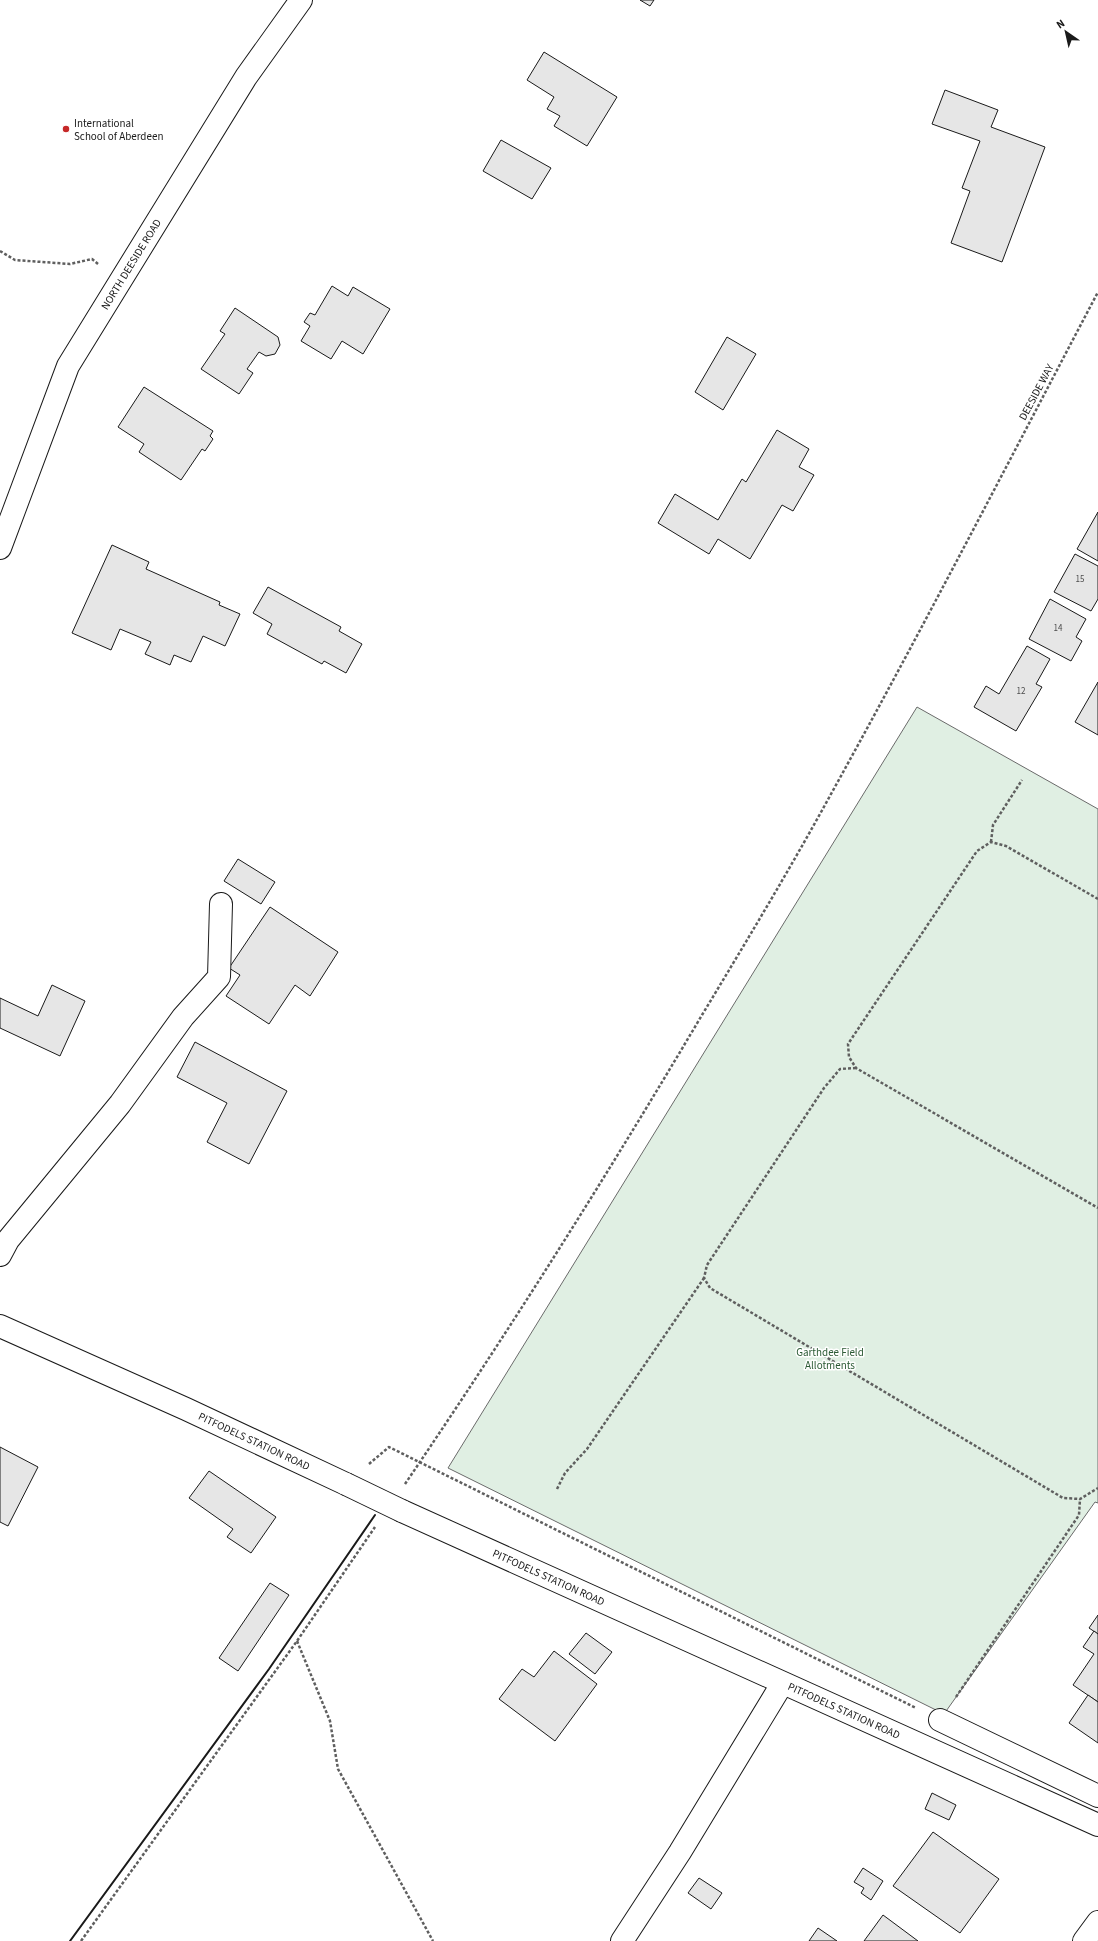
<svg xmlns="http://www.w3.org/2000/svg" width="1098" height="1941" font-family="'Source Sans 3',sans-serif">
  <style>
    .green { fill: #e0efe3; stroke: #6a6a6a }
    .building { fill: #e6e6e6; stroke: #1a1a1a }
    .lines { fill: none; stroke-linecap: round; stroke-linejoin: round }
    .minor-casing { stroke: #1a1a1a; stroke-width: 24 }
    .major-casing { stroke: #1a1a1a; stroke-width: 24 }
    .path { stroke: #5f5f5f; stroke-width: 2.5; stroke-dasharray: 3 2; stroke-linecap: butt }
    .minor { stroke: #fff; stroke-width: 22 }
    .major { stroke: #fff; stroke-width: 22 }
    .minor-bridge-casing { stroke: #1a1a1a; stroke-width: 24; stroke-linecap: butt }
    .minor-bridge { stroke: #fff; stroke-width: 22 }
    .wall { stroke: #1a1a1a; stroke-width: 2 }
    .poi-dot { fill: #c62828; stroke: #fff; stroke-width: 1.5 }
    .labels { text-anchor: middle; stroke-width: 3; stroke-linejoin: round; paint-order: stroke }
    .number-label { font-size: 9px; fill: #4d4d4d }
    .poi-label { font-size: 11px; fill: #1a1a1a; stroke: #fff; text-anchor: start }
    .street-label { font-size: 11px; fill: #1a1a1a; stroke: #fff }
    .park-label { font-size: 11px; fill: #2b5a34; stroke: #fff }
  </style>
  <rect width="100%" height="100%" fill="#fff"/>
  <!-- green -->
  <polygon class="green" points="917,707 1098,809 1098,1503 1095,1502 944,1714 448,1468"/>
  <!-- building -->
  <g class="building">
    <polygon points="640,0 654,0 650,6"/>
    <polygon points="544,52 617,97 587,146 554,126 560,116 547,109 554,97 527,80"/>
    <polygon points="945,90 998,110 991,127 1045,147 1002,262 951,243 970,191 962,188 980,141 932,124"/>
    <polygon points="501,140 551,168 532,199 483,171"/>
    <polygon points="332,286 348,296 353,287 390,309 363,354 342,341 331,359 301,341 310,326 304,322 310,313 315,315"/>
    <polygon points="235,308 278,337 280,345 275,354 266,356 259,352 247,369 253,373 239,394 201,369 225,334 220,331"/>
    <polygon points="727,337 756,354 723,410 695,392"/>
    <polygon points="144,387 213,431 210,436 213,439 205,451 202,449 181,480 139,452 144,444 118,427"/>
    <polygon points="777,430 809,449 799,467 814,475 793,511 782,505 750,559 718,539 709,554 658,523 675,494 718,520 742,479 746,482"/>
    <polygon points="1098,512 1098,561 1077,549"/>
    <polygon points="112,545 149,562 146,569 220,602 219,605 240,614 225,646 203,636 191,662 174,655 170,665 145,654 151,642 120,629 111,650 72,633"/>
    <polygon points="1075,554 1098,566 1098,599 1091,611 1054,592"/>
    <polygon points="268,587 341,627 339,631 362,644 346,673 324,661 322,664 267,634 272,624 253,613"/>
    <polygon points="1050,599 1086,619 1076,637 1082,641 1071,661 1029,639"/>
    <polygon points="1027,646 1050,659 1036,684 1042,687 1016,731 974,707 986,686 999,694"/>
    <polygon points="1098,682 1098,735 1075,722"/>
    <polygon points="238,859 275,882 261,904 224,881"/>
    <polygon points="270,907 338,952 310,996 295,985 269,1024 226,996 240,975 229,968"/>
    <polygon points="52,985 85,1001 60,1056 0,1028 0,998 38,1016"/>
    <polygon points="195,1042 287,1091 249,1164 207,1142 227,1103 177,1077"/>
    <polygon points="0,1447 38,1467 8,1526 0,1522"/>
    <polygon points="209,1471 276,1517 251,1553 227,1537 233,1529 189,1498"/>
    <polygon points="270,1583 289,1595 238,1671 219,1658"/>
    <polygon points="1098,1615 1098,1634 1089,1628"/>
    <polygon points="1094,1631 1098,1634 1098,1702 1073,1685 1094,1654 1083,1647"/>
    <polygon points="586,1633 612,1652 595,1674 569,1654"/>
    <polygon points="554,1651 597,1684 555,1741 499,1699 522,1669 534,1677"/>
    <polygon points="1088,1695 1098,1702 1098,1743 1069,1723"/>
    <polygon points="932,1793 956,1805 949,1820 925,1809"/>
    <polygon points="933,1832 999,1879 960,1933 893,1886"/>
    <polygon points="863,1868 883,1881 871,1900 861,1893 864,1888 854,1882"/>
    <polygon points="699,1878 722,1893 711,1909 688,1893"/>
    <polygon points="883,1915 918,1941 864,1941"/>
    <polygon points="818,1928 837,1941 809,1941"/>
  </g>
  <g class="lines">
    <defs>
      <g id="minor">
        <polyline points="0,1255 8,1240 120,1104 183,1017 219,977 221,904"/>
        <path id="s1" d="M 0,1326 L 186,1409 L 346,1484"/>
        <path id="s2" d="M 402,1511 L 1098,1825"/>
        <polyline points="940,1720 1098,1796"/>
        <polyline points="622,1941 680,1852 782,1684"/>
        <polyline points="1084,1941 1098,1922"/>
      </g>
      <g id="major">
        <path id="s3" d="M 0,548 L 68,366 L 246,77 L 301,0"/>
      </g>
    </defs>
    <!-- minor casing -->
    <use href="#minor" class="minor-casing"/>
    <!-- major casing -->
    <use href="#major" class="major-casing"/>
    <!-- path -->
    <g class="path">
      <polyline points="0,251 15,260 70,264 92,259 98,264"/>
      <polyline points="991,842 993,825 1022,780"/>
      <polyline points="1098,899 1006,846 991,842 977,851 848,1044 849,1057 856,1068 1098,1208"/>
      <polyline points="856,1068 840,1069 824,1088 707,1265 704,1278 710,1288 1063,1498 1080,1499 1098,1488"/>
      <polyline points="369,1464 389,1447 916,1708"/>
      <path d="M 405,1484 C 509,1331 608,1174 702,1015 C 746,942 790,869 831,794 C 923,628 1010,459 1098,292"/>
      <polyline points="557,1489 565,1473 587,1449 704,1278"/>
      <polyline points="297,1641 330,1721 338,1769 433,1941"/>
      <polyline points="956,1697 1079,1515 1080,1499"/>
      <polyline points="81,1941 297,1641 375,1527"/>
    </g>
    <!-- minor -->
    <use href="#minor" class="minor"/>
    <!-- major -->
    <use href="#major" class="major"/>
    <defs>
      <polyline id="minor-bridge" points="346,1484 402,1511"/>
    </defs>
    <!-- minor-bridge casing -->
    <use href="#minor-bridge" class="minor-bridge-casing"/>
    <!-- minor-bridge -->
    <use href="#minor-bridge" class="minor-bridge"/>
    <!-- wall -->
    <polyline class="wall" points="70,1941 269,1669 375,1515"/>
  </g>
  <!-- markers -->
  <circle class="poi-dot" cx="66" cy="129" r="4"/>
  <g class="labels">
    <!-- number labels -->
    <g class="number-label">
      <text x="1080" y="582">15</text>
      <text x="1058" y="631">14</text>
      <text x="1021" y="694">12</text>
    </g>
    <!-- poi labels -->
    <g class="poi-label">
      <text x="74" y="127">International<tspan x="74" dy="13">School of Aberdeen</tspan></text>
    </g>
    <!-- street labels -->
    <g class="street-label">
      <text dy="4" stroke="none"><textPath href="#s3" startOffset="314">NORTH DEESIDE ROAD</textPath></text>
      <text transform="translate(1036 392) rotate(-62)" y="4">DEESIDE WAY</text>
      <text dy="4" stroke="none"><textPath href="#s1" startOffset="279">PITFODELS STATION ROAD</textPath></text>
      <text dy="4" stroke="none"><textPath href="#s2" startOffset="161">PITFODELS STATION ROAD</textPath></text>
      <text dy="4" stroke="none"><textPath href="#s2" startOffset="485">PITFODELS STATION ROAD</textPath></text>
    </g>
    <!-- park labels -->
    <g class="park-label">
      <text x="830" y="1356">Garthdee Field<tspan x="830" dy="13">Allotments</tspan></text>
    </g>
  </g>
  <!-- north arrow -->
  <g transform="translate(1066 32) rotate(326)" stroke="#ffffff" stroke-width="3" paint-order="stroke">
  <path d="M0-3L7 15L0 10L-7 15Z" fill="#1a1a1a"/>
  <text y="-6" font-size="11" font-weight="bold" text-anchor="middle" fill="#1a1a1a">N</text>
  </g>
</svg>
